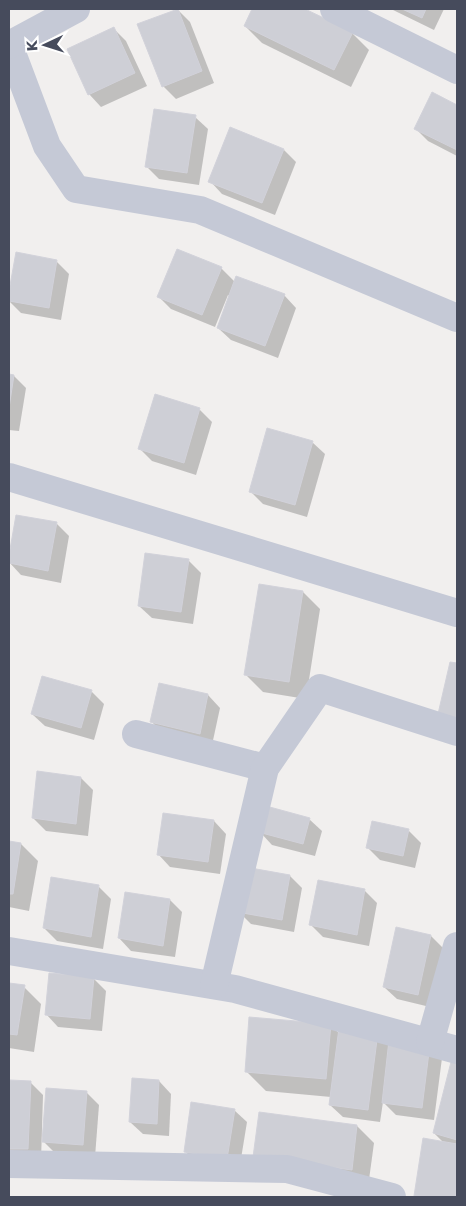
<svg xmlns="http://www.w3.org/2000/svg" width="466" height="1206" font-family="'DejaVu Sans',sans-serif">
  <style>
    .shadow { fill: #0003 }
    .building { fill: #cecfd6; stroke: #d2d2da }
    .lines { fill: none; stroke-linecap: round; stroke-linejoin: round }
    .minor { stroke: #c5c9d6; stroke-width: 28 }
  </style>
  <rect width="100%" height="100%" fill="#f1efee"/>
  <!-- shadow -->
  <g class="shadow">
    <polygon points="254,9 302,9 352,33 369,50 351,87 262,43 245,26"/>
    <polygon points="391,9 444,9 434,30"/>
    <polygon points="178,10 190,22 214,83 176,99 163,86"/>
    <polygon points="114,29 126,41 147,86 101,107 89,94"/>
    <polygon points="433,94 457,106 457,156 428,141 416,129"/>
    <polygon points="195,117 208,129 199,185 159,179 147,167"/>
    <polygon points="231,129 284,150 296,162 275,215 222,194 210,181"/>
    <polygon points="17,254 56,261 69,274 61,320 21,313 9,301"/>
    <polygon points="221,268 235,282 284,295 296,308 278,358 231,340 218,328 230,296 228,295 215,327 171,309 158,296"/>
    <polygon points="9,375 14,376 26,388 19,431 9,430"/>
    <polygon points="199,409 212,422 196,475 152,461 140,449"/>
    <polygon points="312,442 325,454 307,517 263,504 251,492"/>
    <polygon points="17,516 57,524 69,536 61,583 21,575 9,562"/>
    <polygon points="188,560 201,573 193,624 152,618 139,606"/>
    <polygon points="303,592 320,609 306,699 263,692 246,675"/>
    <polygon points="451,663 457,665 457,728"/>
    <polygon points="91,691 104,704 94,740 45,726 32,714"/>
    <polygon points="208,695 220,708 212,745 164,735 152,722"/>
    <polygon points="81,778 93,790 88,836 46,831 33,818"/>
    <polygon points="309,819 322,831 315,856 272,845 260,832"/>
    <polygon points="214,821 226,834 220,874 170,867 158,854"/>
    <polygon points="408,830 421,843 415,868 380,860 368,848"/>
    <polygon points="9,842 21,844 38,861 29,911 9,907"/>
    <polygon points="290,876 302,888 294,932 251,924 238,911"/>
    <polygon points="319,882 365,891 377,903 369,946 323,937 310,924"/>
    <polygon points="99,887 111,899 103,949 57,941 44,928"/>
    <polygon points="170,900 182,912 175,957 131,951 119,938"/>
    <polygon points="431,936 443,948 430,1007 397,999 384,987"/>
    <polygon points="93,978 106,991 102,1031 58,1027 46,1014"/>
    <polygon points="9,984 24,987 41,1004 34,1052 9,1048"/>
    <polygon points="330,1025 340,1034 340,1029 442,1058 434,1120 396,1115 383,1102 380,1122 343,1117 330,1105 331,1097 266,1091 246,1071"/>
    <polygon points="457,1060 457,1197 417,1197 416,1196 444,1143 434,1133"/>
    <polygon points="9,1081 30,1082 43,1095 41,1161 9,1159"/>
    <polygon points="159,1081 171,1094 169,1136 143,1134 130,1122"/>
    <polygon points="86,1092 99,1105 95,1157 56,1154 43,1141"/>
    <polygon points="234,1110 247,1122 239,1171 197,1164 185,1151"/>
    <polygon points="357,1126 374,1143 368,1187 272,1174"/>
  </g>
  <!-- building -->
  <g class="building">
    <polygon points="178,9 202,71 162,87 137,24"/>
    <polygon points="252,9 305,9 353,32 334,70 244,26"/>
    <polygon points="402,9 426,9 422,18"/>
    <polygon points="114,27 135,73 88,95 67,49"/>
    <polygon points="432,92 457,105 457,150 414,129"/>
    <polygon points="154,109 196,115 187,173 145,167"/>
    <polygon points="230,127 284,149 262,203 208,182"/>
    <polygon points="177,249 222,267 202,315 157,297"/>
    <polygon points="16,252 57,260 49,308 9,301 9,291"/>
    <polygon points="236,276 285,294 265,346 217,328"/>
    <polygon points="9,374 14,375 9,408"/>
    <polygon points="155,394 200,408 184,463 138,449"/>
    <polygon points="267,428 313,441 295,505 249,492"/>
    <polygon points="16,515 57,522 48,571 9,563 9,555"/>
    <polygon points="145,553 189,559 181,612 138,606"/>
    <polygon points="259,584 303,591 289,682 244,675"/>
    <polygon points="450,662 457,663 457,719 438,714"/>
    <polygon points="42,676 92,690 81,728 31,714"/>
    <polygon points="159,683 208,694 200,734 150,722"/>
    <polygon points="37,771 81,777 76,824 32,818"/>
    <polygon points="266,806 310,818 303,844 258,832"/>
    <polygon points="163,813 214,820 208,862 157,855"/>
    <polygon points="372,821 409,829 403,856 366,848"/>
    <polygon points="9,841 21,843 13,894 9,894"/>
    <polygon points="245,867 290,875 282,920 237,912"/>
    <polygon points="51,877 99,885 91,937 43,928"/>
    <polygon points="318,880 365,889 357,935 309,925"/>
    <polygon points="125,892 170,899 163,946 118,938"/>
    <polygon points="396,927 431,935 418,995 383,987"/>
    <polygon points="49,973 94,977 90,1019 45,1015"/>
    <polygon points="9,983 25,985 17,1035 9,1034"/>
    <polygon points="249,1017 331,1024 326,1079 245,1072"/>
    <polygon points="339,1028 378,1032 368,1110 329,1105"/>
    <polygon points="389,1040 430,1044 422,1108 382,1103"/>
    <polygon points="452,1058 457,1059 457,1140 433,1133"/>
    <polygon points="132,1078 159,1080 157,1124 129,1122"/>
    <polygon points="9,1080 31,1081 28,1149 9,1149"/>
    <polygon points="46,1088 87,1091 83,1145 42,1142"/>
    <polygon points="191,1102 235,1109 227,1159 184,1152"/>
    <polygon points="259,1112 357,1125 352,1170 253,1157"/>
    <polygon points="423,1138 457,1144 457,1197 414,1196"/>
  </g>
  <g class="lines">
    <!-- minor -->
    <g class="minor">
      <polyline points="334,9 457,70"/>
      <polyline points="9,45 47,146 76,189 200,210 457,318"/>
      <polyline points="9,45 76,9"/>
      <polyline points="9,477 457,613"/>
      <polyline points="136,734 265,768"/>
      <polyline points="9,951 235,989 457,1050"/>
      <polyline points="214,985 265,768 320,688 457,732"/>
      <polyline points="430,1042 457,946"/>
      <polyline points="9,1164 287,1169 392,1197"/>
    </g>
  </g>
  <!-- border -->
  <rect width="466" height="1206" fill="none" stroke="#464b5c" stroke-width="20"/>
  <!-- north arrow -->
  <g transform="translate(45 45) rotate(266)" stroke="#ffffff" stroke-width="4" paint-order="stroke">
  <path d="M0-4L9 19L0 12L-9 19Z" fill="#464b5c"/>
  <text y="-8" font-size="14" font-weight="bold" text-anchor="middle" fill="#464b5c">K</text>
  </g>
</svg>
